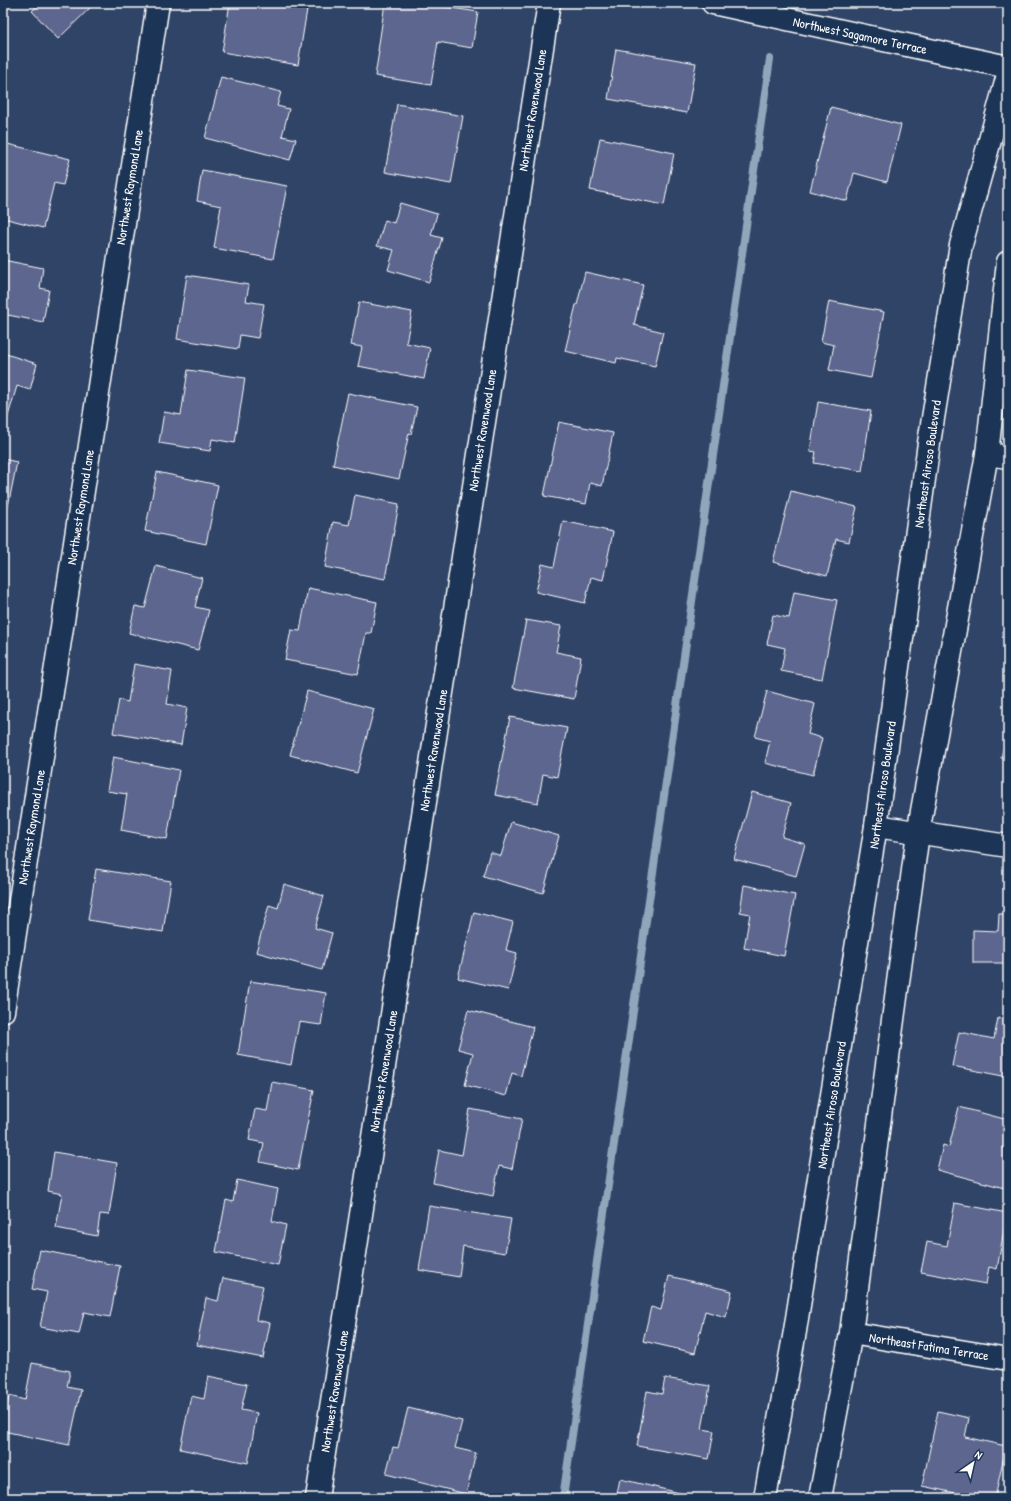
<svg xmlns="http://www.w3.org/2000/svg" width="1011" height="1501" font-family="'Patrick Hand',sans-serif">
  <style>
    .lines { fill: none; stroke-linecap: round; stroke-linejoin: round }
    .stream { stroke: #90a7bb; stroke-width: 8 }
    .building { fill: #5b668e; stroke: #fff }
    .street-casing { stroke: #fff; stroke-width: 25 }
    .secondary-casing { stroke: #fff; stroke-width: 25 }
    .street { stroke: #1d3557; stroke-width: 22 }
    .secondary { stroke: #1d3557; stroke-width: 22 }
    .labels { text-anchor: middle; stroke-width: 3; stroke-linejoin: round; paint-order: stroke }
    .street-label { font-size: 13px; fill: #fff; stroke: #1d3557 }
  </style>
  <rect width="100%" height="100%" fill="#304468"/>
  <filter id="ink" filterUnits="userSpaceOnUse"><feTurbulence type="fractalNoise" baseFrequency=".025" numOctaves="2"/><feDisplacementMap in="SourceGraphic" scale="8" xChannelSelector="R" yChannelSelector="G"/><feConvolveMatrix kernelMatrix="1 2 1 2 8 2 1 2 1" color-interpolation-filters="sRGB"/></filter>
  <g filter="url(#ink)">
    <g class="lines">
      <!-- stream -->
      <polyline class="stream" points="563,1498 770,59"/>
    </g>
    <!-- building -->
    <g class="building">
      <polygon points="41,3 95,3 58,39 32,11"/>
      <polygon points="230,3 308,3 298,65 222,52"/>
      <polygon points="385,3 420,3 478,12 472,48 438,42 431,85 375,76 379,51 378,51"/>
      <polygon points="616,49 696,63 687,113 608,99"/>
      <polygon points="221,77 281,92 277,106 289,109 282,136 296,139 290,160 205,138"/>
      <polygon points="397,104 463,116 451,184 385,172"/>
      <polygon points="831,107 901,125 887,182 854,173 847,201 810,191"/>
      <polygon points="600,138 674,153 664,205 590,190"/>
      <polygon points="3,143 70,159 63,185 54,183 43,228 3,218 5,205 3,204"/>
      <polygon points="202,170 287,186 273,259 214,248 221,206 197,201"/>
      <polygon points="400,203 437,214 431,235 442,238 429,282 388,270 394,250 377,246 385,220 394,223"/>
      <polygon points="3,260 43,268 40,288 49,290 43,322 3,314"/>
      <polygon points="585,272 643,285 634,325 663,332 655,366 617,358 616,363 565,351 576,305 577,305"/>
      <polygon points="187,275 249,285 246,301 264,304 258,338 240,335 238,349 177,339"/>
      <polygon points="829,301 884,312 871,378 829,370 834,345 821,342"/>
      <polygon points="359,302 412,312 406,343 430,348 424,379 358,366 362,347 351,345"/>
      <polygon points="3,353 37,364 30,390 17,386 5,426 3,425"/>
      <polygon points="188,370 245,378 235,443 212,439 210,451 159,443 164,412 181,415"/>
      <polygon points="348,393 417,407 411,434 409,433 399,479 333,465"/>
      <polygon points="818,402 871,411 862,471 814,463 816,452 810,451"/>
      <polygon points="559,422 613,433 602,486 590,483 586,504 544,496"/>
      <polygon points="3,459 17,462 5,521 3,520"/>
      <polygon points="157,472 218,485 206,544 145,531"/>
      <polygon points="791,491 857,507 849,542 836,539 827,576 773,562"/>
      <polygon points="355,495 399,504 385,579 325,567 333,522 349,525"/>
      <polygon points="563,521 613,532 603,580 591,577 585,603 536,592 542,564 554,567"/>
      <polygon points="156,566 202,578 195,607 209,610 198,650 129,633 135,606 145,608"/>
      <polygon points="308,588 377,602 371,633 366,633 358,674 285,660 291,630 300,631"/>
      <polygon points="794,592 837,600 822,679 781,671 785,648 767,644 773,615 789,618"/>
      <polygon points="526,620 561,626 556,652 581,657 574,699 513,688"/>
      <polygon points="134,664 172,671 167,704 187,708 181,745 113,733 119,700 128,702"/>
      <polygon points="307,691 374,709 357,773 290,755"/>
      <polygon points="767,691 815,704 808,734 822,738 813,775 765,763 770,741 755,737"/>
      <polygon points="510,717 567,728 557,777 543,774 538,803 495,795"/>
      <polygon points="1008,728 1008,759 1001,758"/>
      <polygon points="113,757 179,770 167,839 121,830 127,794 107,791"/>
      <polygon points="752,792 791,803 782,837 805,844 796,876 734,859"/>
      <polygon points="511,822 559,836 543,893 483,876 490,852 501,856"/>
      <polygon points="96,869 171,881 163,932 88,920"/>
      <polygon points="284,884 324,896 315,928 332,933 322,970 256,952 269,905 278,908"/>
      <polygon points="744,885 795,895 784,956 744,948 750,914 740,912"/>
      <polygon points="474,912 513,922 506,950 517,953 508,990 458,978"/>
      <polygon points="999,914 1008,914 1008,963 973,963 973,930 998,931"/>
      <polygon points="250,981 326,993 321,1025 299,1022 291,1065 238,1055"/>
      <polygon points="468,1010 533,1027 521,1076 512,1073 506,1096 465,1085 473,1053 458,1049"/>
      <polygon points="998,1018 1008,1020 1008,1077 952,1066 959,1032 994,1039"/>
      <polygon points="272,1082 314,1090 298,1170 260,1162 264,1143 249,1140 255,1109 267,1111"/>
      <polygon points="959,1107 1008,1120 1008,1128 1003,1148 1008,1149 1008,1189 937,1170 943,1145 949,1147"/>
      <polygon points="470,1109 522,1119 512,1169 499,1166 493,1196 433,1183 439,1150 462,1155"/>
      <polygon points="54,1152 117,1163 109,1215 100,1214 97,1236 56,1228 62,1194 48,1191"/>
      <polygon points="237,1180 278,1189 272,1221 286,1225 278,1265 216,1252 226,1200 233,1202"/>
      <polygon points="955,1203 1007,1213 997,1269 989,1267 986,1284 921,1272 927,1242 947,1246"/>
      <polygon points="429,1206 511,1219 505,1253 463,1246 459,1277 419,1270"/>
      <polygon points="40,1250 120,1266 110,1317 84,1312 79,1334 40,1327 47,1292 32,1289"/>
      <polygon points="669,1276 732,1291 726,1317 705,1311 695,1353 643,1341 651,1307 661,1310"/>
      <polygon points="223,1278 263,1286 256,1320 270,1323 263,1358 197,1345 206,1298 218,1301"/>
      <polygon points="32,1363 70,1371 67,1387 81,1390 69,1445 3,1431 9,1396 25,1400"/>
      <polygon points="208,1376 247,1384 241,1410 257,1413 248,1463 180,1449 191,1396 204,1399"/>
      <polygon points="665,1378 710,1386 702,1429 714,1431 709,1459 637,1446 647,1391 662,1394"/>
      <polygon points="408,1408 462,1421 455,1448 476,1453 466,1494 386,1474 393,1447 398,1448"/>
      <polygon points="938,1411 969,1418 965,1437 1006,1446 995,1498 979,1498 922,1486"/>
      <polygon points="620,1479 701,1498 616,1498"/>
      <polygon points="216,1492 233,1498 214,1498"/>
    </g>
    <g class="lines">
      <defs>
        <g id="street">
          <polyline points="713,3 1008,67"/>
          <polyline points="987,454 1008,457"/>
          <polyline points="876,826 1008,846"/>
          <polyline points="3,1011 158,3"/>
          <polyline points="851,1333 1008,1359"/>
          <polyline points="317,1498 549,3"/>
        </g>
        <g id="secondary">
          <polyline points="765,1498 795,1331 832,1095 876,826 929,443 961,245 1008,75"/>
          <polyline points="820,1498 851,1333 918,833 987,454 1008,262"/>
        </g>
      </defs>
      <!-- street casing -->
      <use href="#street" class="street-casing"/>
      <!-- secondary casing -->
      <use href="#secondary" class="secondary-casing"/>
      <!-- street -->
      <use href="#street" class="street"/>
      <!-- secondary -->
      <use href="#secondary" class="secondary"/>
    </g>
  </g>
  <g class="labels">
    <!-- street labels -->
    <g class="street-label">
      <text transform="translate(860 35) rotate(12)" y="5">Northwest Sagamore Terrace</text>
      <text transform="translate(532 110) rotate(-81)" y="5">Northwest Ravenwood Lane</text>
      <text transform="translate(129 187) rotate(-81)" y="5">Northwest Raymond Lane</text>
      <text transform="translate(482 430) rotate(-81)" y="5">Northwest Ravenwood Lane</text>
      <text transform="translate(927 464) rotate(-82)" y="5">Northeast Airoso Boulevard</text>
      <text transform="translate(80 507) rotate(-81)" y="5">Northwest Raymond Lane</text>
      <text transform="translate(433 750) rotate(-81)" y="5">Northwest Ravenwood Lane</text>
      <text transform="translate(882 785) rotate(-82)" y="5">Northeast Airoso Boulevard</text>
      <text transform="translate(31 827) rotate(-81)" y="5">Northwest Raymond Lane</text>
      <text transform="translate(383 1071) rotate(-81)" y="5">Northwest Ravenwood Lane</text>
      <text transform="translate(831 1105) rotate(-81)" y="5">Northeast Airoso Boulevard</text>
      <text transform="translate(929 1346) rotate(9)" y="5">Northeast Fatima Terrace</text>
      <text transform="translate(334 1391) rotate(-81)" y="5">Northwest Ravenwood Lane</text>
    </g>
  </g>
  <!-- margin -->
  <rect width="1011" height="1501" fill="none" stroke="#1d3557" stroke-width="16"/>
  <rect x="8" y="8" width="995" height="1485" fill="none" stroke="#fff" stroke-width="1.5" filter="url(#ink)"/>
  <!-- north arrow -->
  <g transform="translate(973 1463) rotate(34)" stroke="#1d3557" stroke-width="3" paint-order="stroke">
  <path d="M0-3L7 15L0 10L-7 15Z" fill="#ffffff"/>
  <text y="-6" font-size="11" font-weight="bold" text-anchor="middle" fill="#ffffff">N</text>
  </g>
</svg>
